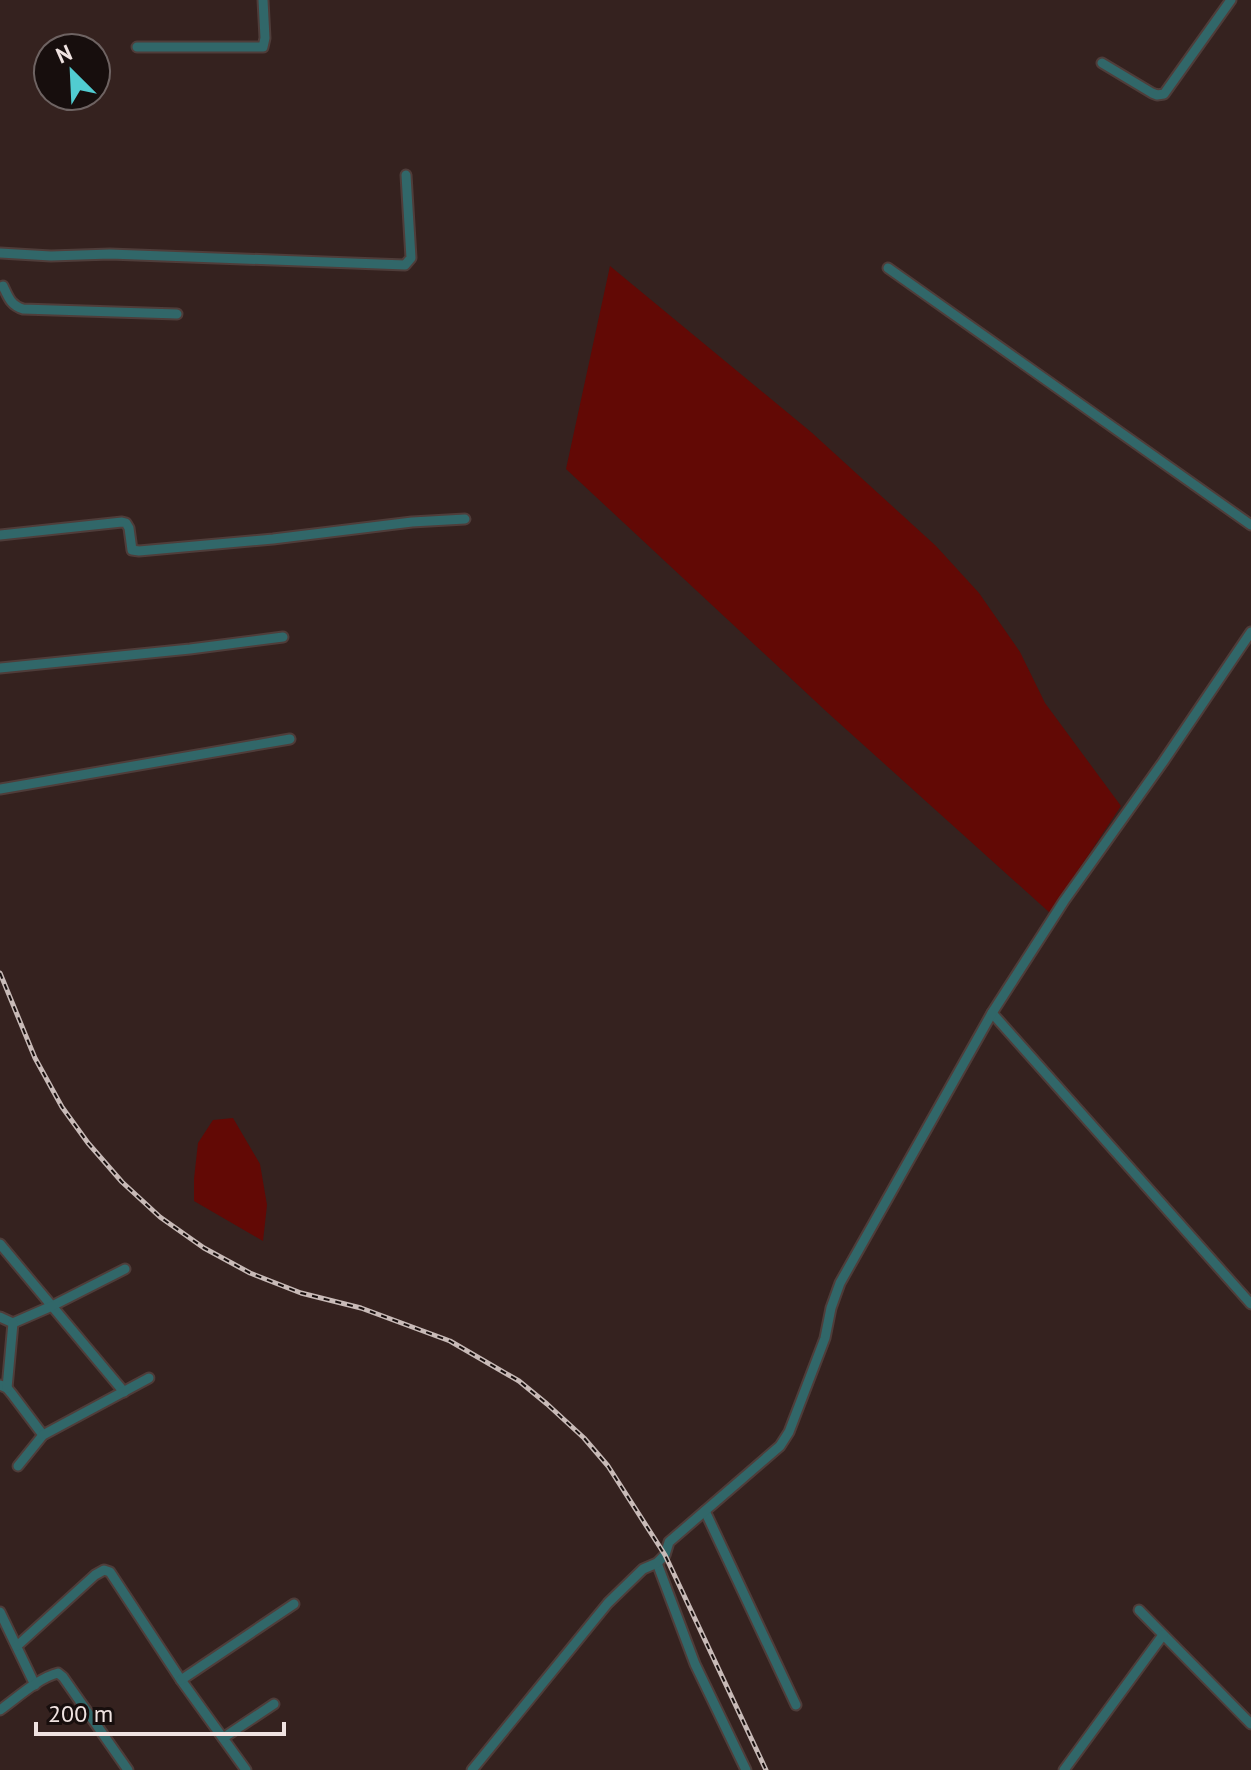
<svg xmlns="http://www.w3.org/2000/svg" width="1251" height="1770" font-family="'PT Sans',sans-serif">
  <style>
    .green { fill: #620905 }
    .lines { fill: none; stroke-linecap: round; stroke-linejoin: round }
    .minor-casing { stroke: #4f3d3a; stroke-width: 13 }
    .minor { stroke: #316769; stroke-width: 9 }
    .rail-casing { stroke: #c8bab7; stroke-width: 5 }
    .rail { stroke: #170e0d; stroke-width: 2; stroke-dasharray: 6; stroke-linecap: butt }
  </style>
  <rect width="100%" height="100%" fill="#35221f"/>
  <!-- green -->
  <g class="green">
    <polygon points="610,266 811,432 936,546 979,593 1020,652 1045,703 1121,806 1050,913 828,713 566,469"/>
    <polygon points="233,1118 260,1164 267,1205 263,1241 194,1201 194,1179 198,1143 213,1120"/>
  </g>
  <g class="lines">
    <defs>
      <g id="minor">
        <polyline points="137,47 263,47 265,38 263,0"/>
        <polyline points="1102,63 1152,93 1157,95 1164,94 1231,0"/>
        <polyline points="0,253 51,256 110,254 405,265 411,258 406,175"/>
        <polyline points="888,268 1251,525"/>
        <path d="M 3,286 C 8,296 10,305 23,309 L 177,314"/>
        <polyline points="0,535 122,522 126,523 129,528 132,550 139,551 273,539 412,522 465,519"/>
        <polyline points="0,668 190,649 283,637"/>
        <polyline points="0,789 290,739"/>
        <polyline points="992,1013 1251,1304"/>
        <polyline points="0,1244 124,1392"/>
        <polyline points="0,1317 13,1323 52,1306 125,1269"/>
        <polyline points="0,1385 7,1388 12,1394 43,1435"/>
        <polyline points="7,1388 13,1323"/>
        <polyline points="18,1466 43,1435 149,1378"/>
        <polyline points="705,1511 796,1705"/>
        <polyline points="657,1563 695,1664 746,1770"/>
        <polyline points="1139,1610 1251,1724"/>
        <polyline points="0,1612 35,1685"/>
        <polyline points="17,1646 95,1575 104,1570 110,1572 181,1680 246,1770"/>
        <polyline points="181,1680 294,1604"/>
        <path d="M 0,1710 C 17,1698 38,1678 58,1673 L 63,1677 L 128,1770"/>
        <polyline points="223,1738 274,1704"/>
        <polyline points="472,1770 608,1603 643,1569 657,1563 665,1555 669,1542 780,1446 789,1432 825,1338 831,1308 840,1283 992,1013 1064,901 1163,762 1251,632"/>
        <polyline points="1064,1770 1163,1635"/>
      </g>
    </defs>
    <!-- minor casing -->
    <use href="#minor" class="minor-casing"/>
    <!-- minor -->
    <use href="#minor" class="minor"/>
    <defs>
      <polyline id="rail" points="0,973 35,1058 62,1107 88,1143 122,1182 160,1217 204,1248 250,1273 301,1293 361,1308 450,1341 519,1381 547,1404 584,1438 608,1466 665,1555 766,1770"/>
    </defs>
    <!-- rail casing -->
    <use href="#rail" class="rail-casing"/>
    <!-- rail -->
    <use href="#rail" class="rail"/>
  </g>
  <!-- north arrow -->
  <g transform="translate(72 72) rotate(336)"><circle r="38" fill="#170e0d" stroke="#6e6362" stroke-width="2"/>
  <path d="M0-6L14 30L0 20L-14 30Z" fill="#51ccd1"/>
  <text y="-12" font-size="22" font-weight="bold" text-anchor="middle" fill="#f0e3e1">N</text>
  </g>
  <!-- scale -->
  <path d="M36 1722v12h248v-12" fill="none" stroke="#f0e3e1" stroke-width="4"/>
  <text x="48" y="1722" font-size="24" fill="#f0e3e1" stroke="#170e0d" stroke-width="6" paint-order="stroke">200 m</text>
</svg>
